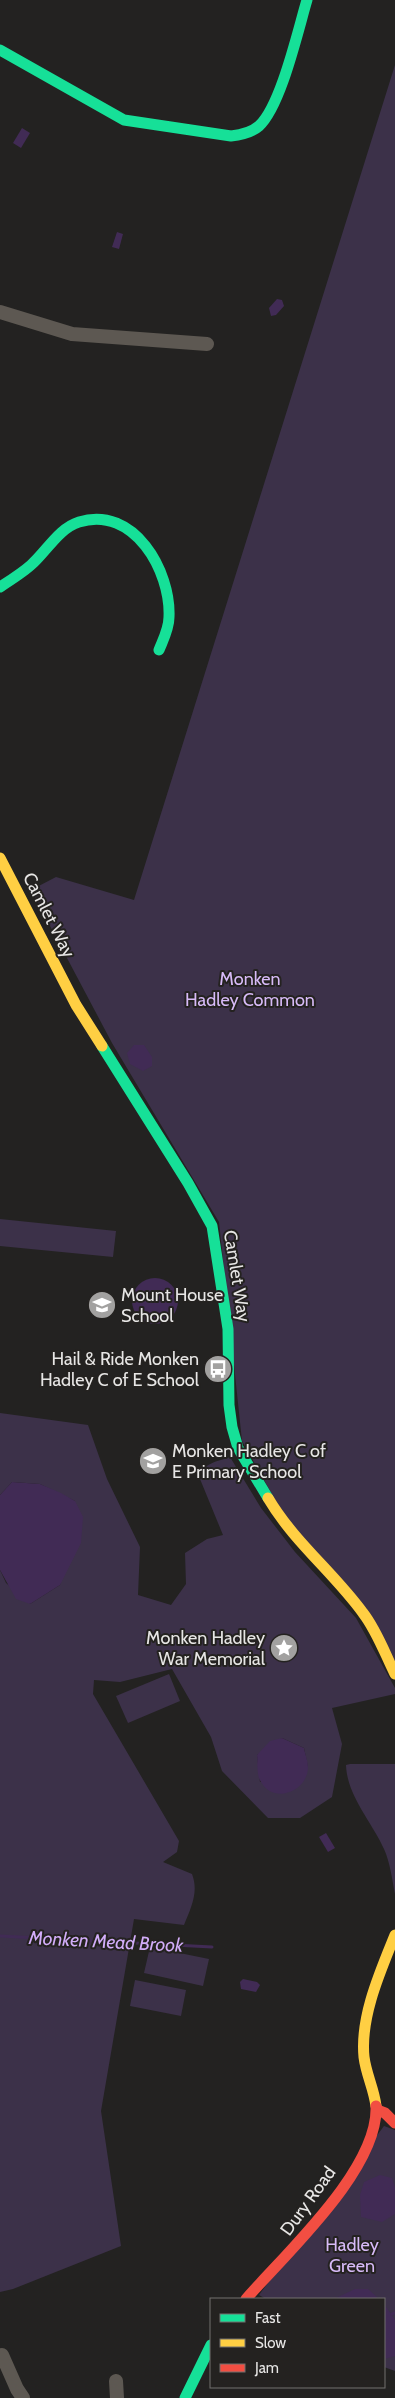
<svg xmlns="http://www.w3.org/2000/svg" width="395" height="2398" font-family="Cabin,sans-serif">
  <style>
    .green { fill: #3c3149; fill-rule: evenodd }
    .water { fill: #412b55 }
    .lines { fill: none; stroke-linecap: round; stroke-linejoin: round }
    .stream { stroke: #412b55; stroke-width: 3 }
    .street { stroke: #5d5852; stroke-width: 14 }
    .fast { stroke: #16e098; stroke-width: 11 }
    .slow { stroke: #ffcf43; stroke-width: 11 }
    .jam { stroke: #f24e42; stroke-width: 11 }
    .labels { text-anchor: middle; stroke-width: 4; stroke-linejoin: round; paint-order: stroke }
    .street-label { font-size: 18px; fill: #e7e6e5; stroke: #242220 }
    .park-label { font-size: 18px; fill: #d7baf7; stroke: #242220 }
    .poi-label { font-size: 18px; fill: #e7e6e5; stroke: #242220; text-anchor: start }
    .water-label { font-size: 19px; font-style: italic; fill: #d2adf9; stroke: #242220 }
  </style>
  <rect width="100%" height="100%" fill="#232221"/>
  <!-- green -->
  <g class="green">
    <polygon points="395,65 395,1663 281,1510 242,1441 219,1222 112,1043 31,890 56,877 134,900"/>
    <polygon points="0,1219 116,1231 113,1257 0,1246"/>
    <path d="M 0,1413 L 88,1425 L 107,1479 L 140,1547 L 138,1595 L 171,1605 L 186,1584 L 185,1553 L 207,1539 L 223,1535 L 200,1479 C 199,1464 219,1461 230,1457 L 261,1508 L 295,1552 L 356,1618 L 395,1688 L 395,1694 L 332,1708 L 342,1744 L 332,1797 L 300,1818 L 268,1818 L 222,1771 L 211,1737 L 172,1669 L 120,1682 L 94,1680 L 93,1694 L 179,1841 L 177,1852 L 163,1862 L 192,1874 C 199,1892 191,1908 184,1925 L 134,1919 L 101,2111 L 121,2246 L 13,2289 L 0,2292 L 0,1570 L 6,1583 L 30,1604 L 60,1585 L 75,1501 L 40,1484 L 12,1482 L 0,1495 ZM 282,1738 L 304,1748 L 308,1767 L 260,1782 L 257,1755 Z"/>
    <polygon points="169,1674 180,1701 128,1723 116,1696"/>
    <path d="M 350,1764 L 395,1764 L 395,1894 C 392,1879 390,1862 384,1849 C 372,1822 347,1796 346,1765 Z"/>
    <polygon points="150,1947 209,1959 203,1986 144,1973"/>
    <polygon points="135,1980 186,1990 181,2016 130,2006"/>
    <polygon points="384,2126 395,2130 395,2371 384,2367 384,2299 266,2299 259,2295"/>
  </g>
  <!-- water -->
  <g class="water">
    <polygon points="22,128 30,133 21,148 13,143"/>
    <polygon points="117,232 123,234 119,249 112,247"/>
    <polygon points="277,299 282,300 284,306 276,315 271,316 269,308"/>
    <polygon points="134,1045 144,1045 152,1057 152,1066 143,1071 130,1064 127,1053"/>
    <circle cx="155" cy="1301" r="23"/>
    <polygon points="12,1482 40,1484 61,1493 75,1501 83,1517 81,1543 60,1585 30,1604 16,1599 0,1570 0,1495"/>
    <path d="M 282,1738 L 304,1748 C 305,1754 308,1761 308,1767 C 308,1791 274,1805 261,1782 C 256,1775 258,1763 257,1755 L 270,1741 Z"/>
    <polygon points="326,1833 335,1848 328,1852 319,1837"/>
    <polygon points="243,1979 257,1982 260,1985 256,1992 241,1989 240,1982"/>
    <polygon points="380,2175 392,2178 395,2188 395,2214 382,2222 361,2217 360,2195 364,2182"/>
    <polygon points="355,2289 368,2289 379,2299 334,2299"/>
    <polygon points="384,2304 395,2320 395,2356 384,2359"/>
  </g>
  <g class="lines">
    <!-- stream -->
    <g class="stream">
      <polyline points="0,1936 212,1947"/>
      <polyline points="392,2314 395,2313"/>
    </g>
    <!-- street -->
    <g class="street">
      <polyline points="0,312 72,334 207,344"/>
      <polyline points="2,2355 17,2389 23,2398"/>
      <polyline points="116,2381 117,2398"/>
    </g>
    <!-- fast -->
    <g class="fast">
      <path d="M 0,50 L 124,120 L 231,136 C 241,135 251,133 259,126 C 281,106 298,30 307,0"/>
      <path d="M 0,587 C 11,580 22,573 31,565 C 46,552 59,528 79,522 C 134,505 171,571 169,617 C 169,629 163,640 159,650"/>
      <polyline points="102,1046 188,1183 212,1226 228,1329 229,1405 232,1427 238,1448 268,1498"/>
      <polyline points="185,2398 211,2345"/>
    </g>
    <!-- slow -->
    <g class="slow">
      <polyline points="0,858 76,1005 102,1046"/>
      <path d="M 268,1498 C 294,1542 334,1573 363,1613 C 377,1631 385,1654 395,1674"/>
      <path d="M 376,2106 C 374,2089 366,2074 364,2057 C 360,2017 380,1972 395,1935"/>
    </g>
    <!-- jam -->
    <g class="jam">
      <polyline points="377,2110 385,2113 395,2123"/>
      <path d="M 246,2299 C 285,2254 379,2169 376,2106"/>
    </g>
  </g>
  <!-- icons -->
  <defs>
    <symbol id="school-disc" viewBox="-11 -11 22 22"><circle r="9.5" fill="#a2a1a0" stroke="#242220"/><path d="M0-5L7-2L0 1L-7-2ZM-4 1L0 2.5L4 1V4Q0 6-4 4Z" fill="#fff"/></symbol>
    <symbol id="bus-disc" viewBox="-11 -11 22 22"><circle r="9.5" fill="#a2a1a0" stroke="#242220"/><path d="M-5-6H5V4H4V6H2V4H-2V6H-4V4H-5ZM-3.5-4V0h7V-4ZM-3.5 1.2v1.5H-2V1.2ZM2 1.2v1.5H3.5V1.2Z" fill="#fff"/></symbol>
    <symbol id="sight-disc" viewBox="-11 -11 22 22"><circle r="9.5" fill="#a2a1a0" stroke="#242220"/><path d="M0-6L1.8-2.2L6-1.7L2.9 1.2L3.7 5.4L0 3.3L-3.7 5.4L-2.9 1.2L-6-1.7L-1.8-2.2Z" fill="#fff"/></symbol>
  </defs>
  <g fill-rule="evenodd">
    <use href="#school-disc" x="86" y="1289" width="32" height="32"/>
    <use href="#bus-disc" x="202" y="1353" width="32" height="32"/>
    <use href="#school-disc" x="137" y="1445" width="32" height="32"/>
    <use href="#sight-disc" x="268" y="1632" width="32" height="32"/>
  </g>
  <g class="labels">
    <!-- street labels -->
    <g class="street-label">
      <text transform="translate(49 915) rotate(63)" y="6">Camlet Way</text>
      <text transform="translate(237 1276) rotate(81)" y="6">Camlet Way</text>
      <text transform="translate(308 2201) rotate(-54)" y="6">Dury Road</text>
    </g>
    <!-- park labels -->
    <g class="park-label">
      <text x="250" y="985">Monken<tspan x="250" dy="21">Hadley Common</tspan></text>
      <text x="352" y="2251">Hadley<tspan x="352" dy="21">Green</tspan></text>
    </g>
    <!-- poi labels -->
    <g class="poi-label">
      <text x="121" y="1301">Mount House<tspan x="121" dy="21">School</tspan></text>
      <text x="199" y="1365" text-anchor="end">Hail &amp; Ride Monken<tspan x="199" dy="21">Hadley C of E School</tspan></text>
      <text x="172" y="1457">Monken Hadley C of<tspan x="172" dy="21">E Primary School</tspan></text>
      <text x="265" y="1644" text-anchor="end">Monken Hadley<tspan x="265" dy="21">War Memorial</tspan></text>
    </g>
    <!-- water labels -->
    <g class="water-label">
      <text transform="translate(106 1941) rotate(3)" y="7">Monken Mead Brook</text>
    </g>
  </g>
  <!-- legend -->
  <rect x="210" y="2298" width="175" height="90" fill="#242220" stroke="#72706f"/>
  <rect x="220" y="2314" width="25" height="8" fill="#16e098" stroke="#72706f"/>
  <text x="255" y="2323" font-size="15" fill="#e7e6e5">Fast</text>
  <rect x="220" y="2339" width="25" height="8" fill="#ffcf43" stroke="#72706f"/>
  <text x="255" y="2348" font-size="15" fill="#e7e6e5">Slow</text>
  <rect x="220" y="2364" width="25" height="8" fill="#f24e42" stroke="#72706f"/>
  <text x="255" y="2373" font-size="15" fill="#e7e6e5">Jam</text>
</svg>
